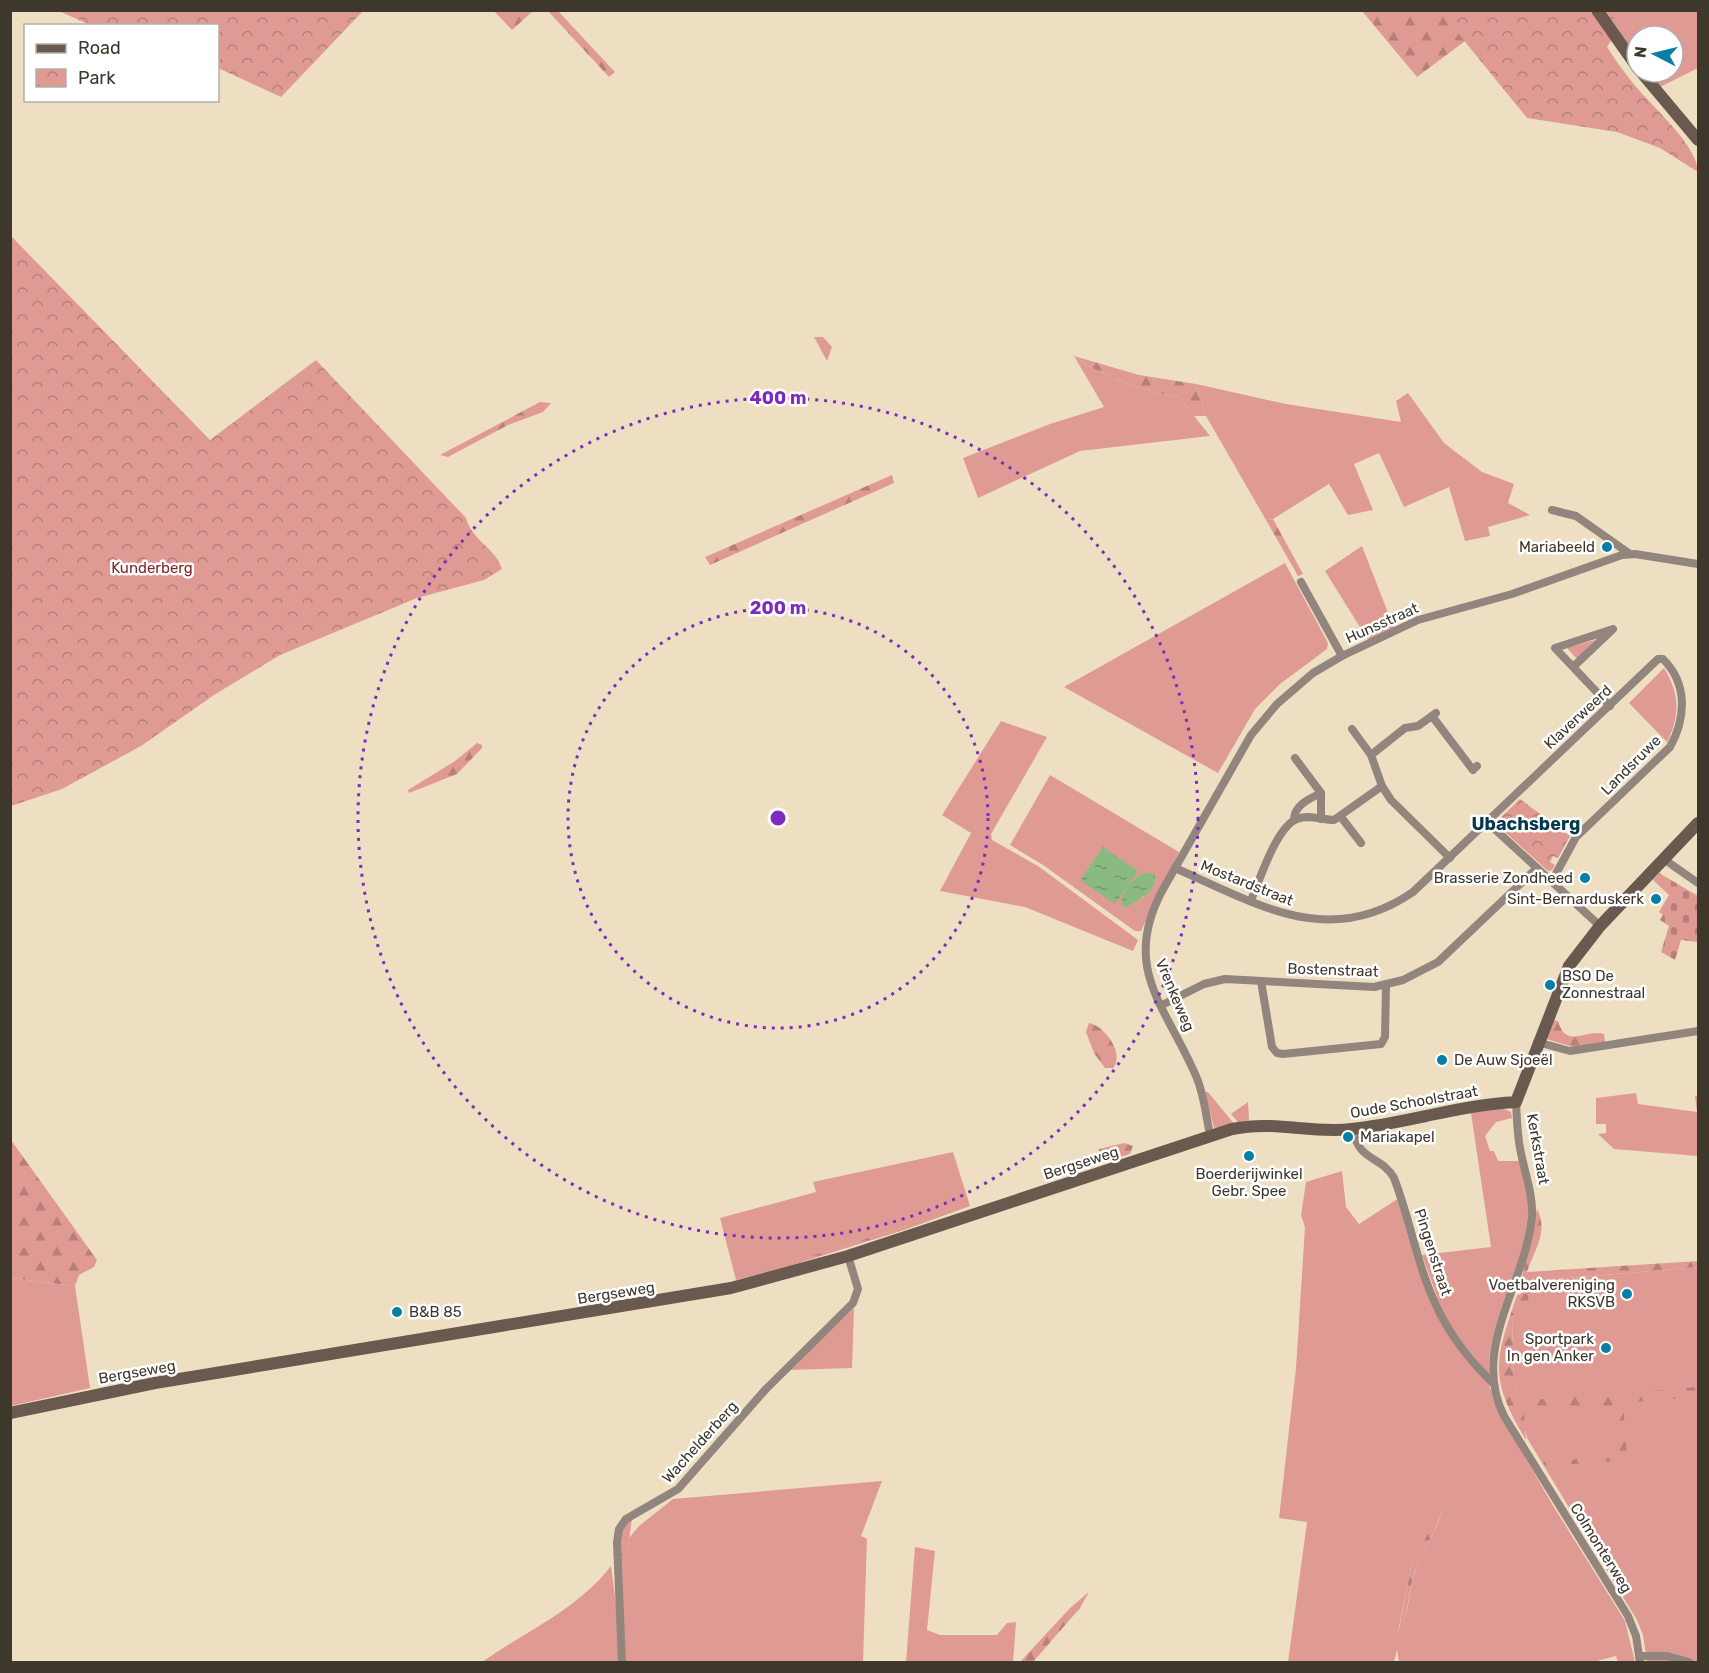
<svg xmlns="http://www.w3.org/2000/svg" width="1709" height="1673" font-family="Rubik,sans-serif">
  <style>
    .grass { fill: #e09a94; fill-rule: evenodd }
    .forest { fill: url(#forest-firs) }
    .cemetery { fill: url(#cemetery-stones) }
    .park { fill: url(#park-crowns) }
    .water { fill: url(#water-ripples) }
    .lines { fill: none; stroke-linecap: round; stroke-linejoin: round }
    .street { stroke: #91857d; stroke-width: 8 }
    .secondary { stroke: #6a594f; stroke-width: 12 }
    .ring { fill: none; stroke: #7b2cbf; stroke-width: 3; stroke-dasharray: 3 6 }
    .poi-dot { fill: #067fa6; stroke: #fff; stroke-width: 2 }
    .labels { text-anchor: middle; stroke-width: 5; stroke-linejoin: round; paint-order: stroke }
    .poi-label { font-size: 15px; fill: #3e382c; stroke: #fff; text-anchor: end }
    .park-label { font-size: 15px; fill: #832627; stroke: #fff }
    .street-label { font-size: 15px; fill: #3e382c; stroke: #fff }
    .quarter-label { font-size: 18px; font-weight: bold; fill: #05394c; stroke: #fff }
    .centre { fill: #7b2cbf; stroke: #fff; stroke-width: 3 }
    .ring-label { font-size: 18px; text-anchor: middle; font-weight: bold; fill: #7b2cbf; stroke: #fff; stroke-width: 5; stroke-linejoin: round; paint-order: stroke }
  </style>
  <defs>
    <pattern id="forest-firs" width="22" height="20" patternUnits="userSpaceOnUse" patternTransform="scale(1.5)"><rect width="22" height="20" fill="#e09a94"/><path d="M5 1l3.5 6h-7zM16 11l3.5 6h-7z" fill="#b77f79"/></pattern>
    <pattern id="cemetery-stones" width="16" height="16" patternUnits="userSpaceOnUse" patternTransform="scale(1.5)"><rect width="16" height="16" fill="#e09a94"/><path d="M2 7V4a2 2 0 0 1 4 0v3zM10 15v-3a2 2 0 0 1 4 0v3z" fill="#b77f79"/></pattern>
    <pattern id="park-crowns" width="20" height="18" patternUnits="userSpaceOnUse" patternTransform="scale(1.5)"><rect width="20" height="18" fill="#e09a94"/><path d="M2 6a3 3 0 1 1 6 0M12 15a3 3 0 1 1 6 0" fill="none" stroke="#b77f79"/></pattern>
    <pattern id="water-ripples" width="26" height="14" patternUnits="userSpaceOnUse" patternTransform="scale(1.5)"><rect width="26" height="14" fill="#89bb80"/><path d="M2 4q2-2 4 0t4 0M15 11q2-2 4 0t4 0" fill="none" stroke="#719969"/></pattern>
  </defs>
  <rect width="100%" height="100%" fill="#eedfc2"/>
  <!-- grass -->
  <g class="grass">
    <polygon points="1602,11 1698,11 1698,68 1658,88 1644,72 1673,72 1673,36 1637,36 1637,62"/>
    <path d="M 1074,356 C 1104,378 1143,391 1179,397 L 1210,436 L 1080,451 L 978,498 L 963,458 L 1050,424 L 1104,407 Z"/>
    <polygon points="1196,384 1286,404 1401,422 1396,401 1408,393 1444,443 1482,472 1514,484 1508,503 1530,515 1488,527 1490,536 1465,541 1449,487 1404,507 1379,453 1354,464 1373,510 1348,515 1329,484 1273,519 1266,520 1206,416"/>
    <polygon points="1362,546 1394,628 1368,640 1325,571"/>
    <polygon points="1285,563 1328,643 1327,649 1280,684 1255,709 1218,773 1064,687"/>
    <polygon points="1595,640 1577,659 1567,648"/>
    <path d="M 1664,668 C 1680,694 1680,716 1667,742 L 1629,703 Z"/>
    <polygon points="1001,721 1047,737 991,834 992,840 1038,866 1138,940 1133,951 1025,907 940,891 971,833 942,815"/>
    <path d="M 1050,775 L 1179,852 L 1141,931 L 1135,931 L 1043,865 L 1010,845 ZM 1146,872 L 1144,897 L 1129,905 L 1124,892 L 1136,878 Z"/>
    <polygon points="1205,1092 1208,1092 1235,1125 1214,1128"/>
    <polygon points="1636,1093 1638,1104 1697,1112 1695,1096 1698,1096 1698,1156 1614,1149 1598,1134 1606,1133 1606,1124 1596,1124 1596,1098"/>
    <polygon points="1248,1102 1249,1120 1238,1122 1231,1114"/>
    <path d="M 1504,1109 L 1511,1112 L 1512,1118 L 1496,1122 L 1485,1136 L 1490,1151 L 1494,1151 L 1498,1161 L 1520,1161 C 1525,1179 1530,1196 1528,1215 C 1524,1270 1487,1320 1489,1375 L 1447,1324 L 1422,1255 L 1491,1247 L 1471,1113 Z"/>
    <polygon points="953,1152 970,1206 907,1229 907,1226 792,1262 793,1265 736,1280 720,1218 816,1192 813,1182"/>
    <path d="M 1342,1171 L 1346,1207 L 1359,1224 L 1399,1198 L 1432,1299 L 1487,1379 L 1497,1408 L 1552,1504 L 1625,1621 L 1635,1662 L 1618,1662 L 1616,1656 L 1593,1662 L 1399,1662 L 1397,1650 L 1394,1662 L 1288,1662 L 1307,1522 L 1279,1518 L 1296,1368 L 1305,1227 L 1301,1215 L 1306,1182 ZM 1442,1511 C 1436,1533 1421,1551 1415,1572 C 1408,1592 1410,1615 1398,1632 L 1412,1562 Z"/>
    <polygon points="1698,1267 1698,1662 1647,1662 1643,1635 1637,1620 1527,1438 1514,1379 1512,1318 1523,1287 1534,1287 1534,1281"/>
    <polygon points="11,1278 75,1286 90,1388 11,1406"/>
    <polygon points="854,1308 852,1368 789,1370"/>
    <path d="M 882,1481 L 861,1536 L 867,1539 L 863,1662 L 482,1662 C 525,1632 578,1609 611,1566 L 620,1635 L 629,1538 L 639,1526 L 673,1499 Z"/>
    <polygon points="915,1547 935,1551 927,1630 940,1635 997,1635 1007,1623 1016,1622 1013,1662 906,1662"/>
  </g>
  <!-- forest -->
  <g class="forest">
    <polygon points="494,11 533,11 512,30"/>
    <polygon points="548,11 558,11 615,72 609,77"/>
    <polygon points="1362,11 1475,11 1484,27 1417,77"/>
    <polygon points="814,337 823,337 832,347 827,361"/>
    <path d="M 1074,356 L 1139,375 L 1196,384 L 1206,416 L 1194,416 L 1179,397 C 1143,391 1104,378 1074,356 Z"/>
    <polygon points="540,402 551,403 543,412 508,425 448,457 440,455"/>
    <polygon points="892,475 894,483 710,565 705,557"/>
    <polygon points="1273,519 1303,574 1298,576 1266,520"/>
    <polygon points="477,743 482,745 482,748 457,774 409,793 408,790 455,761"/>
    <path d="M 1550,1020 L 1558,1021 C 1566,1050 1586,1028 1604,1034 L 1605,1042 L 1573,1047 L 1543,1038 Z"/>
    <path d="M 1089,1023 C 1105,1026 1125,1054 1113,1068 L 1105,1068 L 1094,1053 L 1086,1032 Z"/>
    <polygon points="11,1140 97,1260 94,1267 79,1275 75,1286 11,1278"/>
    <polygon points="1124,1143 1133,1146 1130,1154 1103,1162 1097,1161 1099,1149"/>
    <path d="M 1537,1209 C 1549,1232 1534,1250 1527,1272 L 1698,1261 L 1698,1267 L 1534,1281 L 1534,1287 L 1520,1286 Z"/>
    <polygon points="907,1226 907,1229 805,1261 793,1265 791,1262"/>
    <path d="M 1528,1293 L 1529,1314 L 1513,1315 L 1512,1318 L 1514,1379 L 1519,1401 L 1698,1387 L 1698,1397 L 1623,1403 L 1627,1460 L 1545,1466 L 1543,1462 L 1620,1455 L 1616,1405 L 1524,1413 L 1526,1440 C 1488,1377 1495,1361 1517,1295 Z"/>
    <path d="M 1443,1507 C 1437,1530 1423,1549 1415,1571 C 1408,1592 1409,1615 1398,1634 L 1412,1562 Z"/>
    <polygon points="632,1519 628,1547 628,1604 621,1637 618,1530"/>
    <polygon points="1089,1592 1080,1608 1033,1662 1020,1662 1070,1608"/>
  </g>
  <!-- cemetery -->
  <polygon class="cemetery" points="1659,873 1698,896 1698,942 1681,940 1675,960 1661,952 1669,926 1660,920 1663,915 1659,912 1669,895 1653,880"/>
  <!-- park -->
  <g class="park">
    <polygon points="59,11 363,11 281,97 218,68 218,26 90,25"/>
    <path d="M 1440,11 L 1623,11 L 1604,25 L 1612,39 L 1607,47 C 1615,59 1623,71 1632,82 C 1649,104 1698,145 1698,172 L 1660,148 L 1617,132 L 1527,118 Z"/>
    <path d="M 11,236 L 210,440 L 316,360 L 466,518 C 472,541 495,547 502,569 L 484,580 L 417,598 L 280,655 L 214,695 L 141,746 L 62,789 L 11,806 Z"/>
    <polygon points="1520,799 1570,836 1558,858 1553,856 1550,862 1555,865 1552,870 1548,871 1495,823"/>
  </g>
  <!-- water -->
  <g class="water">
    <polygon points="1103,847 1138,871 1115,904 1080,880"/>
    <path d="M 1146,872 L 1155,875 C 1157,893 1139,899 1127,907 L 1122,906 C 1119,892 1134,877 1146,872 Z"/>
  </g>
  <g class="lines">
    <!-- street -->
    <g class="street">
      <polyline points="1552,510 1576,516 1630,554"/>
      <polyline points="1301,582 1342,656"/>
      <polyline points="1573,667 1613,629 1555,648 1610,706"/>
      <polyline points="1432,716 1473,770 1477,766"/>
      <polyline points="1352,729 1371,755 1382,786 1391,800 1450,858"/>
      <polyline points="1371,755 1405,728 1418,726 1436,713"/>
      <polyline points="1295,758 1321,793 1321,819"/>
      <polyline points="1341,817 1361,843"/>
      <path d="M 1294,820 C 1294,805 1309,799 1321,793"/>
      <polyline points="1487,822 1600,926"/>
      <polyline points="1665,860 1698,883"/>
      <path d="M 1175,868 C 1257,904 1329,950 1413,892 L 1658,659 L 1663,659 C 1688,684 1686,718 1670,747 L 1576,837 L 1552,881"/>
      <path d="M 1251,900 C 1260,880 1276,827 1297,819 C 1309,814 1322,820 1334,820 L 1382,786"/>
      <polyline points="1261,981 1272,1047 1277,1053 1283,1054 1381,1044 1385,1037 1386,986"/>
      <polyline points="1162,1005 1204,984 1225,979 1374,987 1403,980 1438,962 1537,868"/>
      <polyline points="1537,1042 1570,1051 1698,1031"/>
      <path d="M 1516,1102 C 1517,1119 1517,1136 1521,1153 C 1525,1174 1533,1194 1532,1216 C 1526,1284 1470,1348 1504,1416 L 1628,1616 L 1636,1636 L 1640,1662"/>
      <path d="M 1353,1129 C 1358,1162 1381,1155 1394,1178 C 1410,1219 1417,1265 1436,1305 C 1448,1333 1471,1362 1493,1383"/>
      <path d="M 1210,1135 C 1206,1116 1204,1094 1196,1076 C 1166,1006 1121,969 1162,891 L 1251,735 L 1277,704 L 1313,673 L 1342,656 L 1418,620 L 1512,594 L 1622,555 L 1635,554 L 1698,564"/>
      <polyline points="1639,1656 1667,1656 1689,1662"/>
      <polyline points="622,1662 617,1542 619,1529 626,1519 678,1489 766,1389 853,1303 858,1289 848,1256"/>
    </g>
    <!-- secondary -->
    <g class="secondary">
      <polyline points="1597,10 1637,67"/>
      <polyline points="1641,72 1698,140"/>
      <path d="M 10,1413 L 155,1383 L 731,1288 L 848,1256 L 1232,1129 C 1276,1120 1310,1134 1352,1129 C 1407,1123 1460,1105 1516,1102 L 1569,966 L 1600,926 L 1698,823"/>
    </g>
  </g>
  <!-- distance rings -->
  <g class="ring">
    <circle cx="778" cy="818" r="210"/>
    <circle cx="778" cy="818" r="420"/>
  </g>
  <!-- markers -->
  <g class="poi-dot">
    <circle cx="1607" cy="547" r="6"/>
    <circle cx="1585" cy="878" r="6"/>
    <circle cx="1656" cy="899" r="6"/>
    <circle cx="1550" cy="985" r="6"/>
    <circle cx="1442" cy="1060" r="6"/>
    <circle cx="1348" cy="1137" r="6"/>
    <circle cx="1249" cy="1156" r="6"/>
    <circle cx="1627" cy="1294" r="6"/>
    <circle cx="397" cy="1312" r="6"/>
    <circle cx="1606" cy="1348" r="6"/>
  </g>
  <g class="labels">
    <!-- poi labels -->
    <g class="poi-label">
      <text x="1595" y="552">Mariabeeld</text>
      <text x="1573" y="883">Brasserie Zondheed</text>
      <text x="1644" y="904">Sint-Bernarduskerk</text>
      <text x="1562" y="981" text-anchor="start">BSO De<tspan x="1562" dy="17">Zonnestraal</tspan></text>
      <text x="1454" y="1065" text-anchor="start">De Auw Sjoeël</text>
      <text x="1360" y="1142" text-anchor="start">Mariakapel</text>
      <text x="1249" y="1179" text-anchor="middle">Boerderijwinkel<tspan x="1249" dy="17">Gebr. Spee</tspan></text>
      <text x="1615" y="1290">Voetbalvereniging<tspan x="1615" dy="17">RKSVB</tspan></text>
      <text x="409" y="1317" text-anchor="start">B&amp;B 85</text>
      <text x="1594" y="1344">Sportpark<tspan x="1594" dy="17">In gen Anker</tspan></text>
    </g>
    <!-- park labels -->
    <g class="park-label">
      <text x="152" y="573">Kunderberg</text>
    </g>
    <!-- street labels -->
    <g class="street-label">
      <text transform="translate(1382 623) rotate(-24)" y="5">Hunsstraat</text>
      <text transform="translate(1578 717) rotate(-43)" y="5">Klaverweerd</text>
      <text transform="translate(1631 765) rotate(-45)" y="5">Landsruwe</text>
      <text transform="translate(1247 883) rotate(22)" y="5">Mostardstraat</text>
      <text transform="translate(1333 970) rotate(2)" y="5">Bostenstraat</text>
      <text transform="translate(1175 995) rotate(67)" y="5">Vrenkeweg</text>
      <text transform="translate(1414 1102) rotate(-10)" y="5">Oude Schoolstraat</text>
      <text transform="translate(1538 1149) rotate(80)" y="5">Kerkstraat</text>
      <text transform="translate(1081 1163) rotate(-18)" y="5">Bergseweg</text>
      <text transform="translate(1433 1252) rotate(72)" y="5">Pingenstraat</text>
      <text transform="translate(616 1293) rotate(-9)" y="5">Bergseweg</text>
      <text transform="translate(137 1372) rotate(-10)" y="5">Bergseweg</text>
      <text transform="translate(700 1442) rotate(-48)" y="5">Wachelderberg</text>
      <text transform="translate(1601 1548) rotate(58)" y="5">Colmonterweg</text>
    </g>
    <!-- quarter labels -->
    <g class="quarter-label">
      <text x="1526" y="830">Ubachsberg</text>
    </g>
  </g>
  <circle cx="778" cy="818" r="9" class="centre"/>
  <g class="ring-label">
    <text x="778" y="404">400 m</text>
    <text x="778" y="614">200 m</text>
  </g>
  <!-- border -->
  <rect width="1709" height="1673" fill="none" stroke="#3e382c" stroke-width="24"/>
  <!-- legend -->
  <rect x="24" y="24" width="195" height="78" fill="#ffffff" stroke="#b2afab" stroke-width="1.5"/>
  <rect x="36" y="44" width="30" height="9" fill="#6a594f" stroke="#b2afab" stroke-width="1.5"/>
  <text x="78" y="54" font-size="18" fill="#3e382c">Road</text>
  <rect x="36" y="69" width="30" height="18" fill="url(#park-crowns)" stroke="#b2afab" stroke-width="1.5"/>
  <text x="78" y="84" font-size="18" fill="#3e382c">Park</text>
  <!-- north arrow -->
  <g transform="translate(1655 54) rotate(277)"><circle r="28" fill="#ffffff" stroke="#b2afab" stroke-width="1.5"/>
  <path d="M0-4.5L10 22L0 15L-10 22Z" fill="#067fa6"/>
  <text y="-9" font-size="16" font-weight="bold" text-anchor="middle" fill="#3e382c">N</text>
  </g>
</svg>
